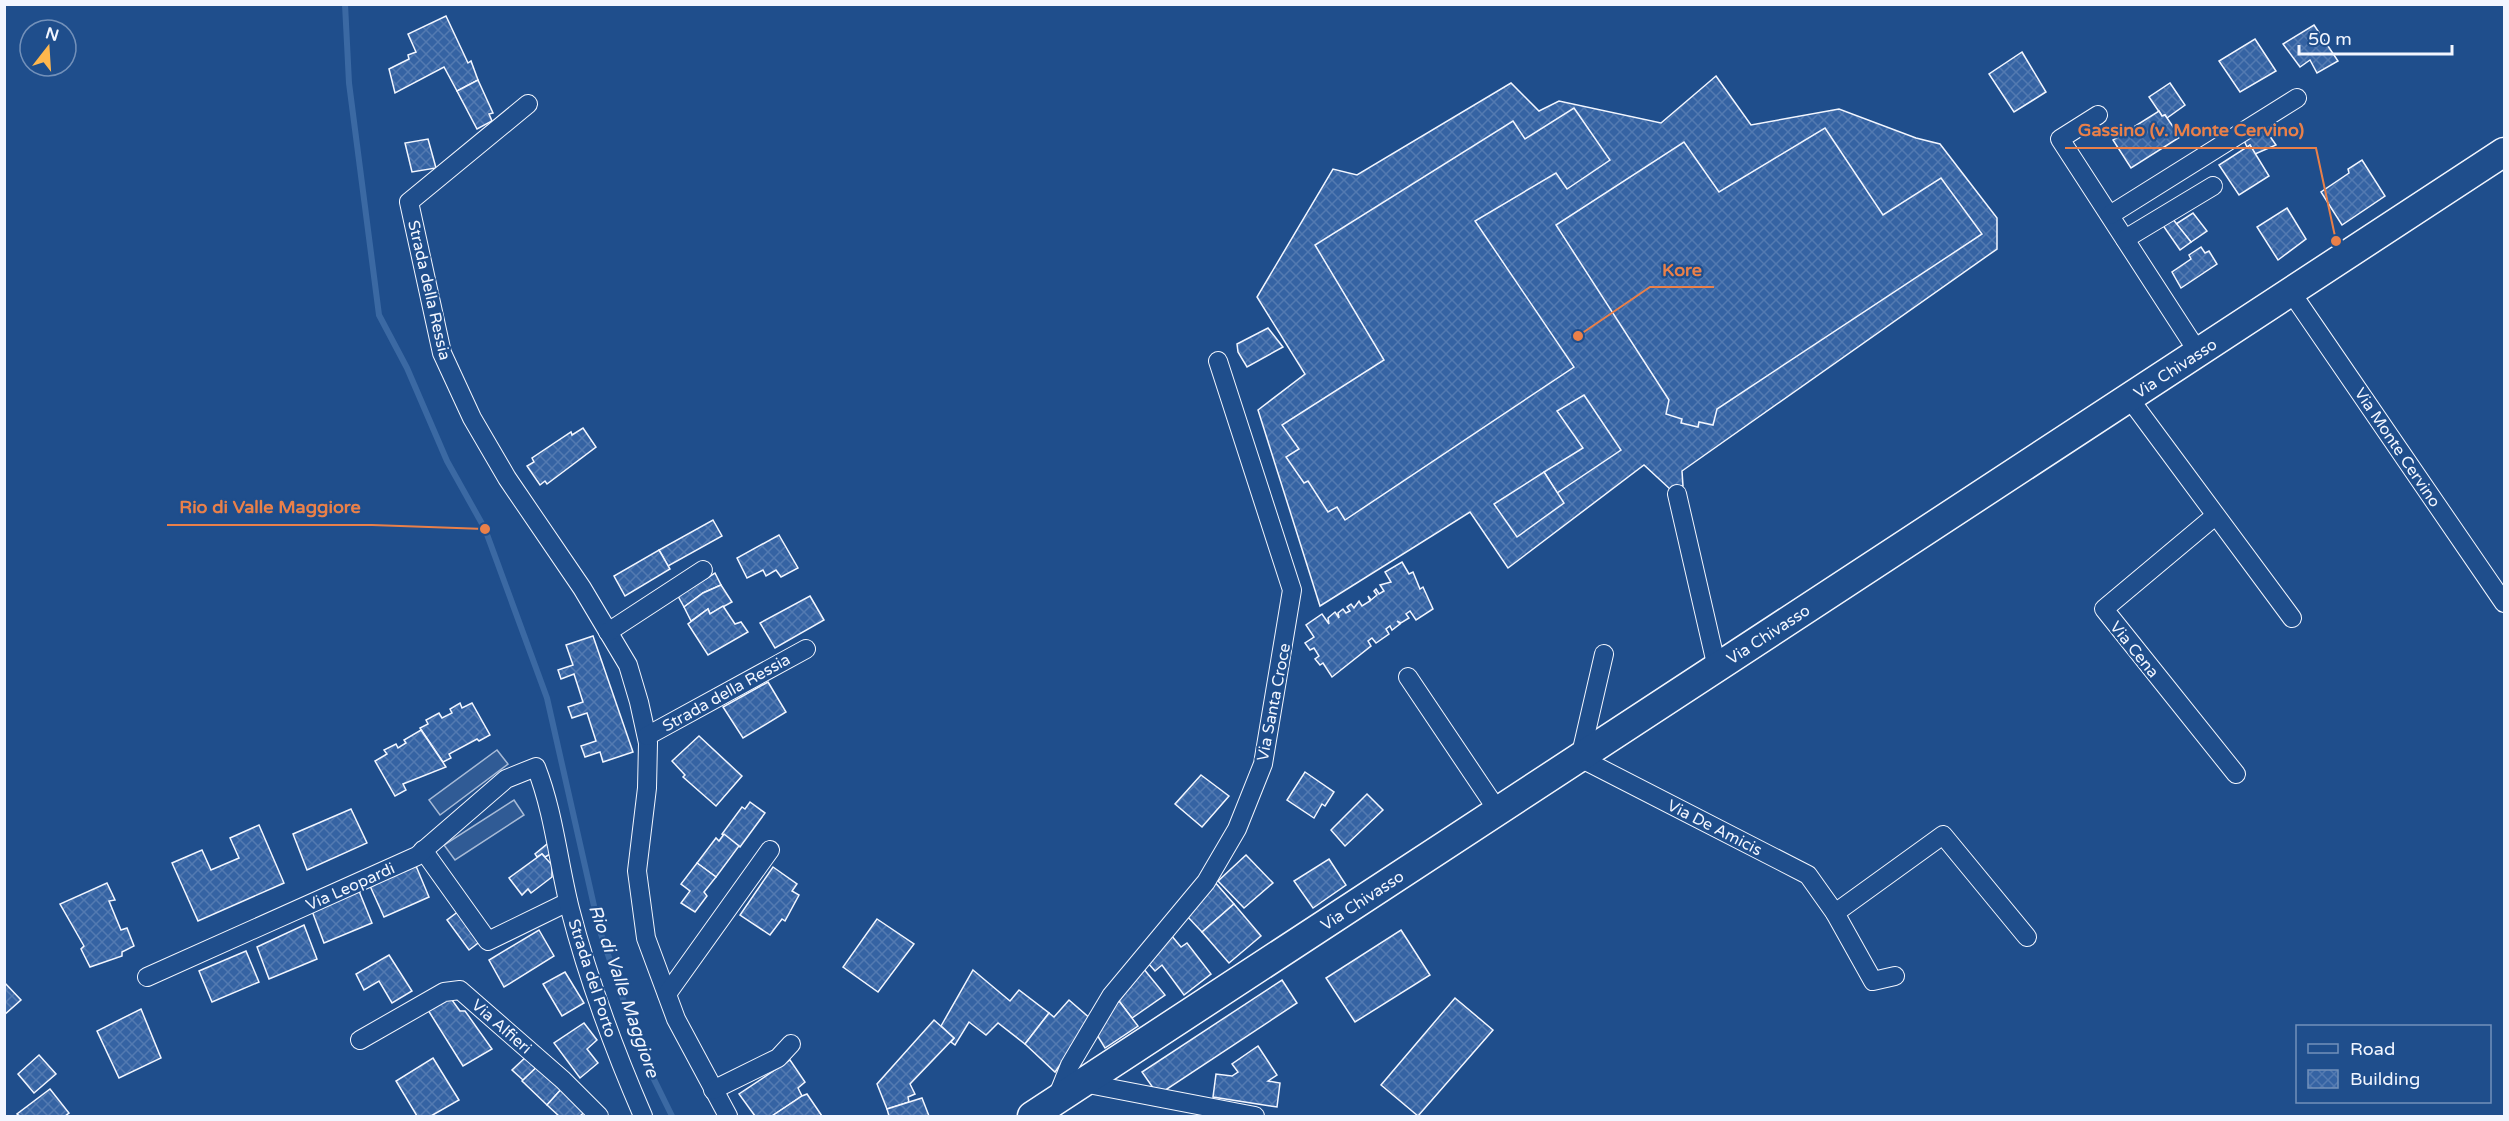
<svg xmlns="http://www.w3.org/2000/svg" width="2509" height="1121" font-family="'Varela Round',sans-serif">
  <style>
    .parking { fill: #305b95; stroke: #a8bbd7; stroke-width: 1.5 }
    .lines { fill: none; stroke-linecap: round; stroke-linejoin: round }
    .stream { stroke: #3b69a3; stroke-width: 6 }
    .building { fill: url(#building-cross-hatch); stroke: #f2f6ff; stroke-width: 1.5 }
    .minor-casing { stroke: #f2f6ff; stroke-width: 20 }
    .primary-casing { stroke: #f2f6ff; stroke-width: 31 }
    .minor { stroke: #1f4e8c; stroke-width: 18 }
    .primary { stroke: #1f4e8c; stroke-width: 28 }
    .labels { text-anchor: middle; stroke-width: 4.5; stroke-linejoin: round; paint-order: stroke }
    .street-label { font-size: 16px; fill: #f2f6ff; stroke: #1f4e8c }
    .water-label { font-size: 18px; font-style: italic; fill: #f2f6ff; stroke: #1f4e8c }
    .leader { fill: none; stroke: #ea8049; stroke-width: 2 }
    .callout-dot { fill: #ea8049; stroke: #1f4e8c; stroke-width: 2 }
    .callout-label { font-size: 18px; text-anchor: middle; font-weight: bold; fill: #ea8049; stroke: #1f4e8c; stroke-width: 4.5; stroke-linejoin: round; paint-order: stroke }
  </style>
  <defs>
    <pattern id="building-cross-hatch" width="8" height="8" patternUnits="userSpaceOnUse" patternTransform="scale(1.5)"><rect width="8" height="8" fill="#3563a3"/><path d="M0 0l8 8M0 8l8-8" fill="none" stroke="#537ab1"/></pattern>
  </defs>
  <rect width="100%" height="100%" fill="#1f4e8c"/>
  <!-- parking -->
  <g class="parking">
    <polygon points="497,750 508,764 440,815 429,800"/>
    <polygon points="514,800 524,815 455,860 444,845"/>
  </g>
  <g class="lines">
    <!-- stream -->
    <polyline class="stream" points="345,4 349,83 379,315 407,368 447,461 485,529 547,698 599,928 642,1055 672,1116"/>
  </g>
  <!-- building -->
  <g class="building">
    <polygon points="446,16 468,63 471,61 478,80 457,91 444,67 395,93 389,69 409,59 408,55 416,52 408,34"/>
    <polygon points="2314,25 2338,61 2317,73 2310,60 2300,67 2283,44"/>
    <polygon points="2255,39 2276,71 2240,92 2219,61"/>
    <polygon points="2022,52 2046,92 2014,112 1989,74"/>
    <polygon points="1716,76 1751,125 1839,109 1916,138 1940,144 1997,218 1997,249 1682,471 1683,486 1671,490 1644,465 1508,568 1470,512 1320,606 1258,410 1305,374 1257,297 1333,169 1357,175 1511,83 1539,111 1559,101 1661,123"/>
    <polygon points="478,80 493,113 489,114 492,121 477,129 457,91"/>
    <polygon points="2170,83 2185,105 2167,118 2165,115 2162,116 2149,97"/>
    <polygon points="1574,108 1610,160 1567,189 1556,173 1475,221 1574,367 1345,520 1337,507 1328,512 1308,481 1304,483 1286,457 1299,449 1282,425 1384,360 1315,245 1513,121 1525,139"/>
    <polygon points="2159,111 2162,116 2165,115 2180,137 2131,168 2113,140"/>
    <polygon points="2262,125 2276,145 2255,154 2250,145 2247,147 2242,136"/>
    <polygon points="1825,128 1883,215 1941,178 1982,234 1717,409 1713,425 1699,422 1698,427 1681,423 1682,419 1666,414 1669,400 1556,225 1684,142 1719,192"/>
    <polygon points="428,139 436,168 412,172 405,143"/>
    <polygon points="2250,145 2269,176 2239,195 2219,165"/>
    <polygon points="2362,160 2385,196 2342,225 2321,192 2349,173 2348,169"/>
    <polygon points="2287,208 2306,239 2278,260 2257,227"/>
    <polygon points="2193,213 2207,231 2191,242 2176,224"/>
    <polygon points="2172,218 2191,242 2180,250 2162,224"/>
    <polygon points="2201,247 2205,253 2209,251 2217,264 2181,288 2172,272 2191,259 2189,255"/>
    <polygon points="1268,328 1283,347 1247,367 1238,352 1237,344"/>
    <polygon points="1584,395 1621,450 1557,493 1544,472 1583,448 1557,411"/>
    <polygon points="583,428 596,447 547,484 545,481 540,485 527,466 534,462 532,458 571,432 572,435"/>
    <polygon points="1544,472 1564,503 1517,537 1494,504"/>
    <polygon points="713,520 722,536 668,566 659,550"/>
    <polygon points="779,535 798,568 781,577 776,570 766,576 763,570 747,578 737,558"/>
    <polygon points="659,550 670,569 625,596 614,576"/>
    <polygon points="1402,562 1409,574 1413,572 1420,589 1423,587 1433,609 1416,620 1410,611 1406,614 1409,618 1401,623 1397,621 1400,624 1392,630 1390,626 1386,629 1389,634 1376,643 1372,638 1368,641 1371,646 1332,677 1323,663 1320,665 1315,659 1319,656 1314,648 1310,650 1305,643 1314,637 1306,625 1322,614 1329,624 1328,618 1335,612 1339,618 1338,613 1343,609 1346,613 1350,611 1347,607 1351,604 1354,608 1359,601 1362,606 1370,601 1368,596 1371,600 1377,595 1374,591 1376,589 1379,594 1384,591 1380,585 1391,582 1385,572"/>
    <polygon points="715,573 721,585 703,593 684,607 678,596"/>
    <polygon points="721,585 732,602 710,614 708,609 691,621 684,607 703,593"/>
    <polygon points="810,596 824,620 775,648 760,623"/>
    <polygon points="723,606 735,624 741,622 748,632 708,655 688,624 708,609 710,614"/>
    <polygon points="593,636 633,752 603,762 600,752 585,757 581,746 596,741 587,713 572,718 568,707 583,702 574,674 561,679 558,670 573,665 566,645"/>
    <polygon points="768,682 786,712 743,738 723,707"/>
    <polygon points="460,703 462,708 472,703 490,735 479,741 477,739 449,754 451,758 443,762 420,728 428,724 426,720 439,713 442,718 452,713 450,709"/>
    <polygon points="421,730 446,767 403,784 406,790 395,796 375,761 387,754 384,750 396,744 398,748 406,743 404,740"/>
    <polygon points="699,736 742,776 716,806 683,777 685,775 672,761"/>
    <polygon points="1305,772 1334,792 1325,806 1322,804 1314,818 1287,800"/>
    <polygon points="1201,775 1229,796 1202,827 1175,804"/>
    <polygon points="1367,794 1383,810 1345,846 1331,830"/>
    <polygon points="750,802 765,813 740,847 722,834 742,807 745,809"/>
    <polygon points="351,809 367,843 307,870 293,834"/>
    <polygon points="259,825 284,883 198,921 172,863 202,850 211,870 239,858 230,838"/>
    <polygon points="724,834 739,846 716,877 697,863 716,838 719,841"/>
    <polygon points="552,840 554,852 545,857 542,854 537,857 535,854"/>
    <polygon points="542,854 552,865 552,877 531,893 528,889 522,895 509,878"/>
    <polygon points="1246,855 1273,883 1244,908 1218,881"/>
    <polygon points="1329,859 1346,885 1313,908 1294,881"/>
    <polygon points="697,863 716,877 704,892 707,896 695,912 681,903 690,891 681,884"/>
    <polygon points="416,866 429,897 384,917 370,886"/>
    <polygon points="773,867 797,884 792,891 799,895 785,921 782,919 770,935 740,915"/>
    <polygon points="1213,880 1234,904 1202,932 1186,915"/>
    <polygon points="107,883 115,900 109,901 121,930 127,928 134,946 122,952 122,956 90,967 81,949 84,946 60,904"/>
    <polygon points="359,891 372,923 324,943 312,911"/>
    <polygon points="1234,904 1261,936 1229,963 1202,932"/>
    <polygon points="459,911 482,940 469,950 447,920"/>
    <polygon points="877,919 914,944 878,992 843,967"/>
    <polygon points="304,925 317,959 269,979 257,947"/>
    <polygon points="539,930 554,956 504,987 489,960"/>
    <polygon points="1401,930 1430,975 1355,1022 1326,978"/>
    <polygon points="1171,935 1181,947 1187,943 1211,974 1184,995 1162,965 1155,971 1148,963"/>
    <polygon points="246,951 259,982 212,1002 199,971"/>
    <polygon points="389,955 412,991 392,1003 379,981 364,990 356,974"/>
    <polygon points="1143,968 1165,995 1132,1018 1119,1001"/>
    <polygon points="973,970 1010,1001 1019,990 1049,1013 1025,1044 998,1023 986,1035 969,1022 955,1045 951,1042 954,1038 941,1026"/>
    <polygon points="565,972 584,1003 562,1016 543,984"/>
    <polygon points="1282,980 1297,1003 1158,1095 1142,1072"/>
    <polygon points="4,982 21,1000 4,1015"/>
    <polygon points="449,996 460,1011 465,1011 492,1049 463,1066 428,1010"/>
    <polygon points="1455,998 1493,1030 1418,1116 1381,1085"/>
    <polygon points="1069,1000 1092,1020 1055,1072 1025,1044 1049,1013 1054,1017"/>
    <polygon points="1119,1001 1138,1026 1105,1048 1094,1030"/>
    <polygon points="141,1009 161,1058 119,1078 97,1031"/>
    <polygon points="934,1020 954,1038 910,1084 915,1094 908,1097 909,1102 887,1109 877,1084"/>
    <polygon points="584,1023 597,1040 587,1049 598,1063 580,1078 554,1043"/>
    <polygon points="1258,1046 1277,1075 1268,1081 1280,1083 1277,1107 1213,1097 1216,1074 1232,1076 1238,1072 1232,1064"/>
    <polygon points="39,1055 56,1074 34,1093 18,1074"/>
    <polygon points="528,1055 539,1065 523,1080 512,1070"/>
    <polygon points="433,1058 459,1100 431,1116 417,1116 396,1081"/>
    <polygon points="790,1060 805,1082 798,1088 802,1096 772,1116 755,1116 739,1094"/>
    <polygon points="540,1064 564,1086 547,1105 522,1081"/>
    <polygon points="564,1086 588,1109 580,1116 559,1116 547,1105"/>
    <polygon points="50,1089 69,1113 65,1116 20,1116 17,1114"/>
    <polygon points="807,1094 822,1116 772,1116 802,1096"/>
    <polygon points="922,1098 929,1116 889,1116 887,1109"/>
  </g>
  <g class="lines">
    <defs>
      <g id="minor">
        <polyline points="528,104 409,202 442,353 472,418 507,478 582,588 628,665 639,702 648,743 647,788 637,871 646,938 676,1019 728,1116"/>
        <polyline points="2098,115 2060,139 2198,352"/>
        <polyline points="2110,215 2297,98"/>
        <polyline points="2125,239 2213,186"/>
        <polyline points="2291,292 2504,603"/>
        <polyline points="2129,398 2292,618"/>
        <polyline points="1677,494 1717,668"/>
        <polyline points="2215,516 2104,609 2236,774"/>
        <polyline points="608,632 703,570"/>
        <polyline points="1604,654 1580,758 1808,875 1835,913 1873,981 1895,976"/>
        <polyline points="1408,677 1498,811"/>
        <polyline points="647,736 806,649"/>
        <polyline points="423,850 488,941 568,902"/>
        <polyline points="1835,913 1943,835 2027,937"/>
        <path d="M 147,977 L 417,856 L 506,779 L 536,767 C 554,813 558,861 570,909 C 588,979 614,1049 643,1116"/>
        <polyline points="667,994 770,850"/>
        <polyline points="360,1040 444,992 460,990 563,1080 599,1116"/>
        <polyline points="1083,1083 1255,1116"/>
        <polyline points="713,1090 778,1058 791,1044"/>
        <polyline points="1056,1100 1070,1065 1111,996 1206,882 1237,829 1263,764 1292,590 1218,361"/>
      </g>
      <polyline id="primary" points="1032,1116 2504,152"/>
    </defs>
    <!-- minor casing -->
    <use href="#minor" class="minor-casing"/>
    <!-- primary casing -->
    <use href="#primary" class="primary-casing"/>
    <!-- minor -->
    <use href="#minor" class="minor"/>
    <!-- primary -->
    <use href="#primary" class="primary"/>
  </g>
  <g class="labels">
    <!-- street labels -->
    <g class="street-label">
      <text transform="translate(430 290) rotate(77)" y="6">Strada della Ressia</text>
      <text transform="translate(2175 368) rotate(-33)" y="6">Via Chivasso</text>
      <text transform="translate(2398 447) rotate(56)" y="6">Via Monte Cervino</text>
      <text transform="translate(1768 634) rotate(-33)" y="6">Via Chivasso</text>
      <text transform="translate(2135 649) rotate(51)" y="6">Via Cena</text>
      <text transform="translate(726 692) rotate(-29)" y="6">Strada della Ressia</text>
      <text transform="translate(1273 702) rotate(-79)" y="6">Via Santa Croce</text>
      <text transform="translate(1715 827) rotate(27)" y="6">Via De Amicis</text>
      <text transform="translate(350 886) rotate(-24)" y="6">Via Leopardi</text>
      <text transform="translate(1362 900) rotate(-33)" y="6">Via Chivasso</text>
      <text transform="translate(593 978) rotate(72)" y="6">Strada del Porto</text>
      <text transform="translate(502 1026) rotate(41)" y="6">Via Alfieri</text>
    </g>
    <!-- water labels -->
    <g class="water-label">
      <text transform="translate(624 991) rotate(71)" y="6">Rio di Valle Maggiore</text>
    </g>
  </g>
  <!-- callouts -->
  <path class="leader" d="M2336 241L2316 148H2065M1578 336L1650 287H1714M485 529L372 525H167"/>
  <g class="callout-dot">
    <circle cx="2336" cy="241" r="6"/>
    <circle cx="1578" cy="336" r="6"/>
    <circle cx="485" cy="529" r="6"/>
  </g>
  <g class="callout-label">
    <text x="2191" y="136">Gassino (v. Monte Cervino)</text>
    <text x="1682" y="276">Kore</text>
    <text x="270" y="513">Rio di Valle Maggiore</text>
  </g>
  <!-- border -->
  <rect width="2509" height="1121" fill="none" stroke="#f2f6ff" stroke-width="12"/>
  <!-- legend -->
  <rect x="2296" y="1025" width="195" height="78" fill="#1f4e8c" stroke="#7391ba" stroke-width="1.5"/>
  <rect x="2308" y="1044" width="30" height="9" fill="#1f4e8c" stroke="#7391ba" stroke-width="1.5"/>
  <text x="2350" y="1055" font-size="18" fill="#f2f6ff">Road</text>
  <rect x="2308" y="1070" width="30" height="18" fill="url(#building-cross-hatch)" stroke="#7391ba" stroke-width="1.5"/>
  <text x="2350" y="1085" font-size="18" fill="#f2f6ff">Building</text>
  <!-- north arrow -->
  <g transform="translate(48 48) rotate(17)"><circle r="28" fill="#1f4e8c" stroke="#7391ba" stroke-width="1.5"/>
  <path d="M0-4.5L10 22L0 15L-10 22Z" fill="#ffb74d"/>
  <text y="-9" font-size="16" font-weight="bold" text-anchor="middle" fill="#f2f6ff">N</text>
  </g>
  <!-- scale -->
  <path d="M2299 45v9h153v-9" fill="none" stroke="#f2f6ff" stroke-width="3"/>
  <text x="2308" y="45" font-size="18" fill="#f2f6ff" stroke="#1f4e8c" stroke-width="4.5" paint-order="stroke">50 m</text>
</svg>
